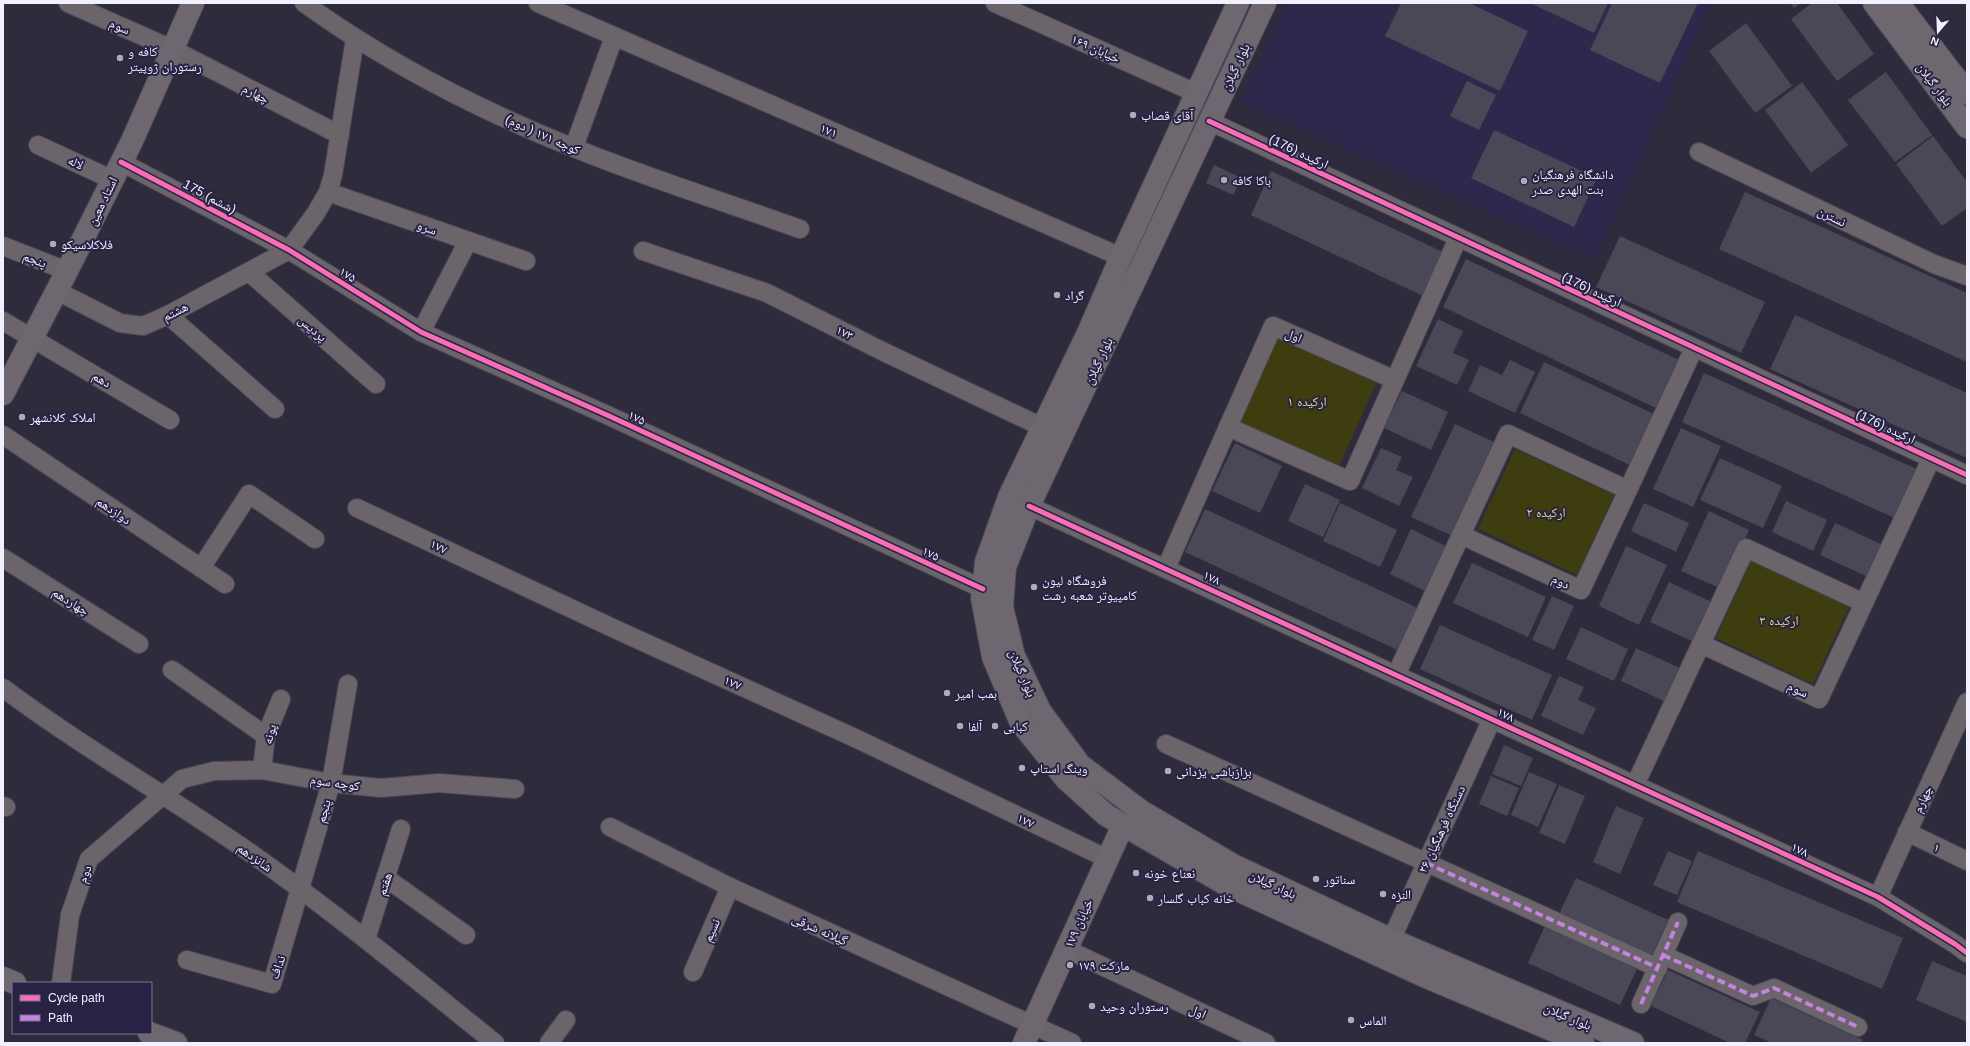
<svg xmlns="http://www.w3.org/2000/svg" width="1970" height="1046" font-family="Helvetica,'Noto Naskh Arabic',sans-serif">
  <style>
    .built { fill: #2e284d }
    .green { fill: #3e3d0f }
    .building { fill: #4a4757 }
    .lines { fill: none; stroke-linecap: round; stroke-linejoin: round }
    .minor-casing { stroke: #4a4856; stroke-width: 20 }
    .secondary-casing { stroke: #4a4856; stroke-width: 24 }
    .minor { stroke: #6b646a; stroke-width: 18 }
    .secondary { stroke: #6f676f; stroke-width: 22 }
    .quiet { stroke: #c483df; stroke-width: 4; stroke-dasharray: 8 4; stroke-linecap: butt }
    .cycleway-casing { stroke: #282345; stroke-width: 8 }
    .cycleway { stroke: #f96db3; stroke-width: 5 }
    .poi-dot { fill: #adabba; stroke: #282345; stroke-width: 1.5 }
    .labels { text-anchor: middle; stroke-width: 4; stroke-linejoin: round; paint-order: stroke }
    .street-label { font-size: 13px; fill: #f1f0fe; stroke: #282345 }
    .poi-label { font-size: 13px; fill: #f1f0fe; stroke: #282345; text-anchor: start }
    .park-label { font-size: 13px; fill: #e0e071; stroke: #282345 }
  </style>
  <rect width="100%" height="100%" fill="#2e2b3d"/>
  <!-- built -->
  <polygon class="built" points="1288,3 1711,3 1595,260 1240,102"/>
  <!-- green -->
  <g class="green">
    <polygon points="1275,336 1377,381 1339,466 1237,421"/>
    <polygon points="1515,449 1614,495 1577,575 1478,529"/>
    <polygon points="1752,559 1850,605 1813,684 1716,638"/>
  </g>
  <!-- building -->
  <g class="building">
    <polygon points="1401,3 1469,3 1528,31 1500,91 1385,36"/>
    <polygon points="1530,3 1608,3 1594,33"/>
    <polygon points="1612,3 1698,3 1660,83 1590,50"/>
    <polygon points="1790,3 1801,3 1794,8"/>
    <polygon points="1812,3 1837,3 1874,54 1837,81 1791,19"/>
    <polygon points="1746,23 1792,86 1755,113 1709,51"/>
    <polygon points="1886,72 1932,135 1895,162 1848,100"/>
    <polygon points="1467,81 1496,95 1479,130 1450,116"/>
    <polygon points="1802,82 1848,145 1811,173 1765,110"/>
    <polygon points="1494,130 1597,178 1574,227 1471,178"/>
    <polygon points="1933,136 1967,182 1967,208 1942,226 1896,164"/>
    <polygon points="1214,165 1242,178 1233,195 1206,183"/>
    <polygon points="1271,171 1443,252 1423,296 1251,215"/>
    <polygon points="1745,192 1967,293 1967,362 1719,249"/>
    <polygon points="1620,236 1765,302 1741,353 1596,287"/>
    <polygon points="1466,259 1683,362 1660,410 1443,307"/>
    <polygon points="1795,315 1967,393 1967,458 1770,369"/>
    <polygon points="1438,319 1463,331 1453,353 1469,360 1457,385 1416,366"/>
    <polygon points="1510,360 1535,372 1515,413 1468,391 1480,365 1502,375"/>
    <polygon points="1544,362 1658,416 1634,467 1520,413"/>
    <polygon points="1704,373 1921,471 1899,520 1682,422"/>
    <polygon points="1402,391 1448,412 1431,450 1384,428"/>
    <polygon points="1455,424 1496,443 1452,536 1411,517"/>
    <polygon points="1681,428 1721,446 1693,507 1653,489"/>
    <polygon points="1235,443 1282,466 1260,513 1212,491"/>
    <polygon points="1381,448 1402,457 1396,470 1413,477 1399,506 1362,488"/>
    <polygon points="1720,458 1782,486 1763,528 1700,500"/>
    <polygon points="1305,484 1340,500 1323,537 1288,521"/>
    <polygon points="1786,501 1827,520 1813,551 1772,532"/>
    <polygon points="1340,503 1397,530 1380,567 1323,541"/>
    <polygon points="1644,503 1689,523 1676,552 1631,531"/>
    <polygon points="1205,509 1422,610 1402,652 1185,552"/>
    <polygon points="1709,511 1749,530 1722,589 1681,571"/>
    <polygon points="1835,523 1883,545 1868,577 1820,555"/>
    <polygon points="1411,529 1448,547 1427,592 1390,574"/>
    <polygon points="1626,546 1667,565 1639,625 1599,606"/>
    <polygon points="1472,563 1546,597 1528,637 1453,603"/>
    <polygon points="1669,582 1712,602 1694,642 1650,622"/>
    <polygon points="1552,596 1574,606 1554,650 1532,640"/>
    <polygon points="1440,625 1552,675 1532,720 1420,669"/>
    <polygon points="1581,627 1628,649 1614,681 1566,659"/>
    <polygon points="1636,648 1682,669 1666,702 1621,681"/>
    <polygon points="1559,676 1584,687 1578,700 1596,708 1583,735 1541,716"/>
    <polygon points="1504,745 1533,758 1521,786 1492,774"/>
    <polygon points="1529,772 1557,784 1538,827 1511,815"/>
    <polygon points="1491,776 1519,788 1507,816 1479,804"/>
    <polygon points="1559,785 1585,796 1565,844 1539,833"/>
    <polygon points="1616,806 1644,818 1620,874 1593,862"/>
    <polygon points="1668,851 1692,861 1677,895 1653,885"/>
    <polygon points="1698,851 1903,938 1882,989 1677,902"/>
    <polygon points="1576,878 1668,920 1651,957 1559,914"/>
    <polygon points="1545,926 1637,969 1620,1005 1528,963"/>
    <polygon points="1932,961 1967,976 1967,1022 1916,1000"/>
    <polygon points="1668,970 1760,1012 1745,1043 1730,1043 1651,1006"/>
    <polygon points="1771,998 1863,1040 1861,1043 1772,1043 1754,1035"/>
  </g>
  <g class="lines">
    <defs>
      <g id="minor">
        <polyline points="68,3 172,49 340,135"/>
        <path d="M 304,3 C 391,66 489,115 589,154 C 658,181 730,204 800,229"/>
        <polyline points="538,3 1121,257"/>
        <polyline points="995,3 1196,93"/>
        <polyline points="1209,121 1967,475"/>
        <polyline points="38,145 113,180"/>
        <polyline points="574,147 614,37"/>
        <polyline points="1699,152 1934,264 1967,276"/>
        <polyline points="121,162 289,250 421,332 607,415 983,589"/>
        <polyline points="328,192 526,261"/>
        <polyline points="3,246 67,271"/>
        <polyline points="643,251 767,293 882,351 1042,427"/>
        <polyline points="249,272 376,384"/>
        <polyline points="57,291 120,323 143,326 168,315 289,250 316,213 328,192 333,175 355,39"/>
        <polyline points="168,315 275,409"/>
        <polyline points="3,321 170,420"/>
        <polygon points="1273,326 1395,380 1350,481 1228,427"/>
        <polyline points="421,332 468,241"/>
        <polyline points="1395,380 1458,238"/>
        <polygon points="1508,434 1628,490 1581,590 1461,535"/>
        <polyline points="3,435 225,584"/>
        <polyline points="1628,490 1694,348"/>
        <polyline points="1029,506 1878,897 1955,944 1967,953"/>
        <polyline points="357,508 617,630 855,738 1108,859"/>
        <polygon points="1746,548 1864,603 1819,699 1701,644"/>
        <polyline points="3,558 139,644"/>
        <polyline points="201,568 249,494 315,539"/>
        <polyline points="1166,568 1228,427"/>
        <polyline points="1864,603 1931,459"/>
        <polyline points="172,670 266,736"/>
        <polyline points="1396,675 1461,535"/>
        <path d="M 3,688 C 82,747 168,796 249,852 C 334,912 414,978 495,1043"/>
        <polyline points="1166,744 1658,968"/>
        <polyline points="262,770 266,736 281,699"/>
        <polyline points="1635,785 1701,644"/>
        <polyline points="3,806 6,807"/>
        <polyline points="610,827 730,887 1072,1043"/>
        <polyline points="1907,832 1967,861"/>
        <polyline points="386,878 466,935"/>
        <polyline points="1878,897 1967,702"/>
        <polyline points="366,939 401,829"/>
        <polyline points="1066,949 1266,1043"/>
        <polyline points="1386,951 1492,719"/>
        <polyline points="1663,955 1753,996 1774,988 1858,1027"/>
        <polyline points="187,960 272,984 331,783 348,684"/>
        <polyline points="693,972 730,887"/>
        <polyline points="61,983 70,915 89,859 182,779 214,771 262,770 331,783 381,788 439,783 515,789"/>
        <polyline points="1641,1004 1678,922"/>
        <polyline points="549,1043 566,1020"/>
      </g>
      <g id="secondary">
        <polyline points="1238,3 1121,257 1088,333 1009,497 986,562 982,598 993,657 1021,723 1066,779 1106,815 1227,885 1424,976 1583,1043"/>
        <polyline points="1265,3 1029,506 1005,567 1002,607 1014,656 1040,711 1080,765 1141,811 1233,865 1390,939 1633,1043"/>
        <polyline points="1874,3 1967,127"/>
        <polyline points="1898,3 1967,93"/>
        <polyline points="3,394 67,271 132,141 193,3"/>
        <polyline points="3,978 15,983"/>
        <polyline points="149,1033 176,1043"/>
        <polyline points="1024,1043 1123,825"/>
      </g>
    </defs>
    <!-- minor casing -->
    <use href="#minor" class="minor-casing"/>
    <!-- secondary casing -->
    <use href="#secondary" class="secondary-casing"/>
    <!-- minor -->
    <use href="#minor" class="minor"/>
    <!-- secondary -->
    <use href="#secondary" class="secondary"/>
    <!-- quiet -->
    <g class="quiet">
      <polyline points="1426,863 1658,968"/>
      <polyline points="1663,955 1753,996 1774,988 1858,1027"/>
      <polyline points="1641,1004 1678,922"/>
    </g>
    <defs>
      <g id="cycleway">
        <polyline points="1209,121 1967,475"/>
        <polyline points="121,162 289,250 421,332 607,415 983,589"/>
        <polyline points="1029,506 1878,897 1955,944 1967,953"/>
      </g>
    </defs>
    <!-- cycleway casing -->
    <use href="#cycleway" class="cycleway-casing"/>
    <!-- cycleway -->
    <use href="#cycleway" class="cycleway"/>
  </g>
  <!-- markers -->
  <g class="poi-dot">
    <circle cx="120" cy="58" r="4"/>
    <circle cx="1133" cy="115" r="4"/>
    <circle cx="1224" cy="180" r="4"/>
    <circle cx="1524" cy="181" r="4"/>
    <circle cx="53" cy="244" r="4"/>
    <circle cx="1057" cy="295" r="4"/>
    <circle cx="22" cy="417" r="4"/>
    <circle cx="1034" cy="587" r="4"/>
    <circle cx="947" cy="693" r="4"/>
    <circle cx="960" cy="726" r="4"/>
    <circle cx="995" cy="726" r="4"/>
    <circle cx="1022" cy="768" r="4"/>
    <circle cx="1168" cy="771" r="4"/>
    <circle cx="1136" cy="873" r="4"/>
    <circle cx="1316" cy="879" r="4"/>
    <circle cx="1383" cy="894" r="4"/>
    <circle cx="1150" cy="898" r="4"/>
    <circle cx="1070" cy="965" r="4"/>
    <circle cx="1092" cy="1006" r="4"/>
    <circle cx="1351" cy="1020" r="4"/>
  </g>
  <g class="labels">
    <!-- street labels -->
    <g class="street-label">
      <text transform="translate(120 26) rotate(24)" y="5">سوم</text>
      <text transform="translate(1096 48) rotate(24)" y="5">خیابان ۱۶۹</text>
      <text transform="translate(1235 67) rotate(-65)" y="5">بلوار گیلان</text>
      <text transform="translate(1935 84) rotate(53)" y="5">بلوار گیلان</text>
      <text transform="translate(256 93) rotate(27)" y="5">چهارم</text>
      <text transform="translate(829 130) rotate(23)" y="5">۱۷۱</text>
      <text transform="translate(543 134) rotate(24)" y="5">کوچه ۱۷۱ ( دوم)</text>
      <text transform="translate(1299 151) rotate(25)" y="5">ارکیده (176)</text>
      <text transform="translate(76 162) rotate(25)" y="5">لاله</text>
      <text transform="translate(210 196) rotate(28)" y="5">175 (ششم)</text>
      <text transform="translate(102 201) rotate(-64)" y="5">استاد معین</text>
      <text transform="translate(1832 216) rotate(26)" y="5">نسترن</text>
      <text transform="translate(427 227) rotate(19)" y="5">سرو</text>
      <text transform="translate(35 259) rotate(21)" y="5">پنجم</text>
      <text transform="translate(348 274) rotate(32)" y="5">۱۷۵</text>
      <text transform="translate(1592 289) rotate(25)" y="5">ارکیده (176)</text>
      <text transform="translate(175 311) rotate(-27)" y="5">هشتم</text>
      <text transform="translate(313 328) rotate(41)" y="5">پردیس</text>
      <text transform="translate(845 332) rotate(27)" y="5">۱۷۳</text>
      <text transform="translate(1294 335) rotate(24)" y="5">اول</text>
      <text transform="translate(1098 361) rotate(-65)" y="5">بلوار گیلان</text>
      <text transform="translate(102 379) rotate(30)" y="5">دهم</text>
      <text transform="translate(637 417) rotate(25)" y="5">۱۷۵</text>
      <text transform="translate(1886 426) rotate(25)" y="5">ارکیده (176)</text>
      <text transform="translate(114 510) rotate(34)" y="5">دوازدهم</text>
      <text transform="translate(439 546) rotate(25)" y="5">۱۷۷</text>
      <text transform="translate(931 553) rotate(25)" y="5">۱۷۵</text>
      <text transform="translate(1212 577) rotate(25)" y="5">۱۷۸</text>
      <text transform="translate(1561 581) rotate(25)" y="5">دوم</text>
      <text transform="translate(71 601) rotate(32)" y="5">چهاردهم</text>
      <text transform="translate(1023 673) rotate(67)" y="5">بلوار گیلان</text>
      <text transform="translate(733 682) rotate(24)" y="5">۱۷۷</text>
      <text transform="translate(1798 689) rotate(25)" y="5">سوم</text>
      <text transform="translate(1506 714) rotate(25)" y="5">۱۷۸</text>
      <text transform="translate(269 734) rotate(-75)" y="5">پونه</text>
      <text transform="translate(335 782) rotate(8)" y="5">کوچه سوم</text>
      <text transform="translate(1922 799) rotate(-65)" y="5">چهارم</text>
      <text transform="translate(323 811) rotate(-74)" y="5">پنجم</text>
      <text transform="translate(1026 820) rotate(26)" y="5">۱۷۷</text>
      <text transform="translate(1441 829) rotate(-65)" y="5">۲۶ دستگاه فرهنگیان</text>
      <text transform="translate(1937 847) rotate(26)" y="5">۱</text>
      <text transform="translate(1800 849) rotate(25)" y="5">۱۷۸</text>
      <text transform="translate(255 857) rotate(35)" y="5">شانزدهم</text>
      <text transform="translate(84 874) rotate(-71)" y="5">دوم</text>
      <text transform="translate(384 884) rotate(-72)" y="5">هفتم</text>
      <text transform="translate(1273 884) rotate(25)" y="5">بلوار گیلان</text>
      <text transform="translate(1078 923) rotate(-66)" y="5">خیابان ۱۷۹</text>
      <text transform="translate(820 929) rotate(24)" y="5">گیلانه شرقی</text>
      <text transform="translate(711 930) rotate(-66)" y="5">نسیم</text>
      <text transform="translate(277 967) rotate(-71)" y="5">نداف</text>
      <text transform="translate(1198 1011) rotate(25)" y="5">اول</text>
      <text transform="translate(1568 1016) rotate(23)" y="5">بلوار گیلان</text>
    </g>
    <!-- poi labels -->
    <g class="poi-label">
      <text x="128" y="56">کافه و<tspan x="128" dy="15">رستوران ژوپیتر</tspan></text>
      <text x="1141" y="120">آقای قصاب</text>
      <text x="1532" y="179">دانشگاه فرهنگیان<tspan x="1532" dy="15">بنت الهدی صدر</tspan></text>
      <text x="1232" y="185">باکا کافه</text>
      <text x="61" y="249">فلاکلاسیکو</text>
      <text x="1065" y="300">گراد</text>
      <text x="30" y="422">املاک کلانشهر</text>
      <text x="1042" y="585">فروشگاه لیون<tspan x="1042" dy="15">کامپیوتر شعبه رشت</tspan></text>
      <text x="955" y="698">بمب امیر</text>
      <text x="968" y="731">آلفا</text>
      <text x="1003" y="731">کبابی</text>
      <text x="1030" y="773">وینگ استاپ</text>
      <text x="1176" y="776">بزازباشی یزدانی</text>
      <text x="1144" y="878">نعناع خونه</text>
      <text x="1324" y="884">سناتور</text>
      <text x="1391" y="899">النزه</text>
      <text x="1158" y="903">خانه کباب گلسار</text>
      <text x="1078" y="970">۱۷۹ مارکت</text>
      <text x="1100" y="1011">رستوران وحید</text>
      <text x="1359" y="1025">الماس</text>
    </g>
    <!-- park labels -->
    <g class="park-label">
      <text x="1307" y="406">ارکیده ۱</text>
      <text x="1546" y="517">ارکیده ۲</text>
      <text x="1779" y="625">ارکیده ۳</text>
    </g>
  </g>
  <!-- border -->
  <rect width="1970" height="1046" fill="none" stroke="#f1f0fe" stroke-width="8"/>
  <!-- legend -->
  <rect x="12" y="982" width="140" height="52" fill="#282345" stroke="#78758f"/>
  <rect x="20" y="995" width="20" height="6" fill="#f96db3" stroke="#78758f"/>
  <text x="48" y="1002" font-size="12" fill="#f1f0fe">Cycle path</text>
  <rect x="20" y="1015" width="20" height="6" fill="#c483df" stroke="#78758f"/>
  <text x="48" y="1022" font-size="12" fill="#f1f0fe">Path</text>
  <!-- north arrow -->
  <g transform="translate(1938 32) rotate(199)" stroke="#282345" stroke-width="3" paint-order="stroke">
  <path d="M0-3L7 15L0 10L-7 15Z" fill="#f1f0fe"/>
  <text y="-6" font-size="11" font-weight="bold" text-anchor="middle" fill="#f1f0fe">N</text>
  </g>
</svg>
